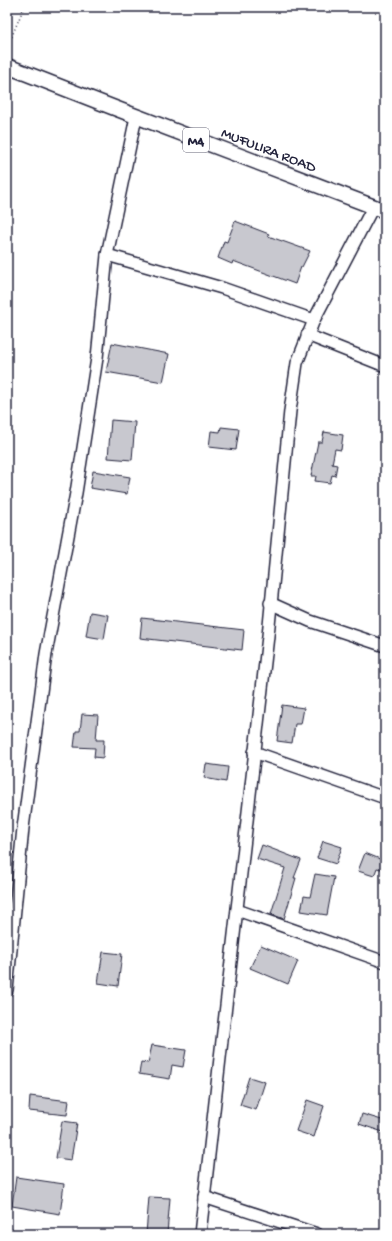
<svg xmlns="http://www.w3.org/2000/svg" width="392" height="1241" font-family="'Gochi Hand',sans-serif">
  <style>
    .building { fill: #c8c8cf; stroke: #22223b }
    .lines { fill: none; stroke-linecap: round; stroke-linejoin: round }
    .minor-casing { stroke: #22223b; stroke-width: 14 }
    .major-casing { stroke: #22223b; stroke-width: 17 }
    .path { stroke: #22223b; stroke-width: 1.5; stroke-dasharray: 1 3; stroke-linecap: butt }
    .minor { stroke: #fff; stroke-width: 11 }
    .major { stroke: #fff; stroke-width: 14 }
    .labels { text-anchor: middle; stroke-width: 3; stroke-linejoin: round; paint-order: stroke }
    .shield { fill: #fff; stroke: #646476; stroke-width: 1 }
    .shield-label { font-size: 14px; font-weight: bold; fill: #22223b }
    .street-label { font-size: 15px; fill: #22223b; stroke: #fff }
  </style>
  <rect width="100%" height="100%" fill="#fff"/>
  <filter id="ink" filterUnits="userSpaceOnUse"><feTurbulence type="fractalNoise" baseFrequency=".025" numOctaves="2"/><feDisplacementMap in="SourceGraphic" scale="8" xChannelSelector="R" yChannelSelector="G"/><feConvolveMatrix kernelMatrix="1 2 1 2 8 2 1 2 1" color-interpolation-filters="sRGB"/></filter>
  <g filter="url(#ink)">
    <!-- building -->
    <g class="building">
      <polygon points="235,221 269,234 268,236 310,251 302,267 301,267 295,284 233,261 232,264 218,258 224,241 227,242"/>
      <polygon points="112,343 169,354 163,382 106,372"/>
      <polygon points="111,420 135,422 132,460 108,458"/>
      <polygon points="221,427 239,429 236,450 209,447 211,431 220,432"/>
      <polygon points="324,432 343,435 341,450 335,449 332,464 337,465 335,476 332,475 330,483 315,481 316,476 311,476 318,442 322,442"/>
      <polygon points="93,471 130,477 127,494 90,488"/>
      <polygon points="90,612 108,615 104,639 86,636"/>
      <polygon points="142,618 244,630 242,650 140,638"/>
      <polygon points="282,705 304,708 301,724 295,724 292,743 277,741"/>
      <polygon points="82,714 98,715 96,740 104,740 103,758 94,757 95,748 74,747 76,731 80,731"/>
      <polygon points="206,764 228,767 226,782 204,778"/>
      <polygon points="323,841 342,847 336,864 317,858"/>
      <polygon points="262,845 301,860 294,878 296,878 284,919 271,914 285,868 257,859"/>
      <polygon points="365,853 385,861 385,870 377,868 374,876 358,871"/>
      <polygon points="315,874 334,877 327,915 301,911 304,896 310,897"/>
      <polygon points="261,945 298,961 288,984 250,968"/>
      <polygon points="103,952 122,954 118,986 98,983"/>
      <polygon points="152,1045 186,1050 183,1067 172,1065 170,1079 139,1074 141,1062 148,1063"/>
      <polygon points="249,1077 265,1082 256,1110 240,1105"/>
      <polygon points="30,1096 69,1101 67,1115 29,1111"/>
      <polygon points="307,1100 324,1106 314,1137 296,1131"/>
      <polygon points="362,1114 385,1121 383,1132 359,1124"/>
      <polygon points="62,1121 77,1123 71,1160 56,1158"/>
      <polygon points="16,1177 64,1184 60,1214 12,1206"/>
      <polygon points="149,1197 170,1198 167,1234 146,1234"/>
    </g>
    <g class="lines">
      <defs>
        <g id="minor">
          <polyline points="107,255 222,288 314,320"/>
          <polyline points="307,335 385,366"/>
          <polyline points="270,603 310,621 385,646"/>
          <polyline points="254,752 385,798"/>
          <polyline points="237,910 385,962"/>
          <polyline points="7,990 23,828 46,654 76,493 97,358 107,255 136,117"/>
          <polyline points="204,1197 317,1234"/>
          <polyline points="200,1234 268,636 290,411 297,363 314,320 373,207"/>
        </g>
        <polyline id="major" points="7,66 112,107 385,211"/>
      </defs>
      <!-- minor casing -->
      <use href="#minor" class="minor-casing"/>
      <!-- major casing -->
      <use href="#major" class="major-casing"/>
      <!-- path -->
      <polyline class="path" points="7,48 24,7"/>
      <!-- minor -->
      <use href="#minor" class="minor"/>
      <!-- major -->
      <use href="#major" class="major"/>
    </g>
  </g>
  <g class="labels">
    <!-- shield labels -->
    <rect class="shield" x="183" y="128" width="26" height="24" rx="3"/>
    <g class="shield-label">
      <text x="196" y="145">M4</text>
    </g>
    <!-- street labels -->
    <g class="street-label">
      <text transform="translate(269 149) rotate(21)" y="5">MUFULIRA ROAD</text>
    </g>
  </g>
  <!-- margin -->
  <rect width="392" height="1241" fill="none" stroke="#fff" stroke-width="24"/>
  <rect x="12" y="12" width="368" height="1217" fill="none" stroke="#22223b" stroke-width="1.5" filter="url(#ink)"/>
</svg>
